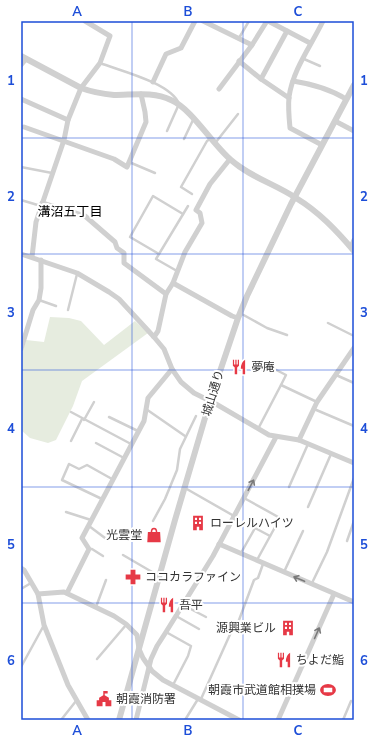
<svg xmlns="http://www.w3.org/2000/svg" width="375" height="741" font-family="'Nunito Sans','Noto Sans JP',sans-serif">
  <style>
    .green { fill: #e6ecdf }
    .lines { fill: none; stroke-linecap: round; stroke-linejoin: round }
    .service { stroke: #d0d0d0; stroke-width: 2.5 }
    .minor { stroke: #d0d0d0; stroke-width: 5 }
    .tertiary { stroke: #d0d0d0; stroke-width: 6 }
    .oneway { stroke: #7a7a7a }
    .grid { fill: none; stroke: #1d4ed8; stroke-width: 1; stroke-opacity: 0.55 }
    .labels { text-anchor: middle; stroke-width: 4; stroke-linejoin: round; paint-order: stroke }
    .poi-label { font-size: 12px; fill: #333; stroke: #fff; text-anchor: start }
    .street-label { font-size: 12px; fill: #333; stroke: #fff }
    .neighbourhood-label { font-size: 13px; fill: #000; stroke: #fff }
    .neatline { fill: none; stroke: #1d4ed8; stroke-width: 1.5 }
    .grid-label { font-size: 13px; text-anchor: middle; font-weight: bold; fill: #1d4ed8 }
  </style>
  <rect width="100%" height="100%" fill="#fff"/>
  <!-- green -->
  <polygon class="green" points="50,317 69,318 81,321 104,345 135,321 148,333 82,381 73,406 56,440 48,443 30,438 21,430 21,356 26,340 44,342"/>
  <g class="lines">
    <!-- service -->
    <g class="service">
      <polyline points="239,38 249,21"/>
      <polyline points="304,59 320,66"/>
      <path d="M 100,63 C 121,71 171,83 179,104 L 167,131"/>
      <polyline points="184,139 193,120"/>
      <polyline points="216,142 238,114"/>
      <polyline points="129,162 155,173"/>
      <polyline points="21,167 52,173"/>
      <polyline points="192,194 181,187 207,141 210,139"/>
      <polyline points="21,200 41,206"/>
      <polyline points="159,254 130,237 153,196 183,214"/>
      <polyline points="177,271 156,259 188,206"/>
      <polyline points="39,300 56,306"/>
      <polyline points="68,310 77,274"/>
      <polyline points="240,313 267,328 287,335"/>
      <polyline points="328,323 354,336"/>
      <polyline points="259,361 286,375 281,385"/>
      <polyline points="336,375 354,383"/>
      <polyline points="146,409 185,436"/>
      <polyline points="314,409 354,426"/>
      <polyline points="71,412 131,444"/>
      <polyline points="109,417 138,431"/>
      <polyline points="84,420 94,402"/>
      <polyline points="258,429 281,385 317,402"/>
      <polyline points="71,441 82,419"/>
      <polyline points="96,443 124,458"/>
      <polyline points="289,487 308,444"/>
      <polyline points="185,488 234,516"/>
      <polyline points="244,498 280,518 257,560"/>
      <polyline points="102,499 62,480 69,464 79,469 87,465 112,479"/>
      <polyline points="308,507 331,454"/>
      <polyline points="66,512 91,520"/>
      <polyline points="153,521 165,499 177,470 180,449 196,416"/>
      <polyline points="89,526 105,538"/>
      <polyline points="347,541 354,521"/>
      <polyline points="89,549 92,549 103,556"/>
      <polyline points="241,553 255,528 270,536"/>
      <polyline points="123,555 159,576"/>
      <polyline points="284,572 303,531"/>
      <polyline points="312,583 327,552 354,478"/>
      <polyline points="21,589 31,583"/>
      <polyline points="183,605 206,617"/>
      <polyline points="96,607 106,580"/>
      <polyline points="176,616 199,629"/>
      <polyline points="239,620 254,580 258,578 263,564"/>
      <polyline points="166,632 191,646 188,656 173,685"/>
      <polyline points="97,659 126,625"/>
      <polyline points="21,667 44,625"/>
      <polyline points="201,699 232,630"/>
      <polyline points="61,720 76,701"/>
      <polyline points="185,720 198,699"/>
      <polyline points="343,720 351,701"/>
    </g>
    <!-- minor -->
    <g class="minor">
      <polyline points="203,21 252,45"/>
      <polyline points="268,21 310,43"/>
      <polyline points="239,61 261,79 289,98"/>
      <polyline points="21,65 26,59"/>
      <polyline points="261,79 287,31"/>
      <path d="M 293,81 C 312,84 330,89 346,99"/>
      <polyline points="153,82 166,54 181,48 195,21"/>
      <polyline points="219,89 252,45 267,21"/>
      <polyline points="21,99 68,120"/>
      <polyline points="335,121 354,131"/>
      <polyline points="24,127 114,159 127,167 146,122 145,112 141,94"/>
      <path d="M 322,145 L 290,128 C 289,118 288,107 289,97 C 293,69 311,46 323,21"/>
      <polyline points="42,203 85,216 115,242 117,248 124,253 124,263 166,294"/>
      <polyline points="351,247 354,240"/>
      <polyline points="21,254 77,273 109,292 119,299 154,337 164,349 172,369 181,382 194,393 216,404 269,435 299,440 354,463"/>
      <polyline points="32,257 36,222 64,140 68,120 81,88 100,63 110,36 85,21"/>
      <polyline points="173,283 232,316 238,318"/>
      <polyline points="154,337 158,331 166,294 173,283 185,252 202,223 200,213 196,210 210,184 230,159"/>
      <polyline points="21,349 33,310 39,300 41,288 41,260"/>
      <polyline points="299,440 317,402 354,348"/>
      <polyline points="219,544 354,602"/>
      <polyline points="21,568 24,570 38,594 44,625 68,685 88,720"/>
      <polyline points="67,593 89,549 82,538 144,421 148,398 172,369"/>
      <polyline points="38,594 64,592 114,616 126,624 137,635 139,649 143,658 152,671 163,680 239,720"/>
      <polyline points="136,720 151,659 157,646 166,632 213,556 276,437"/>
      <polyline points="278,720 334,594"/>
    </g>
    <!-- tertiary -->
    <g class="tertiary">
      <path d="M 21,56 L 81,88 C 92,92 103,94 114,95 C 133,95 153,91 171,100 C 192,109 212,144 231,160 C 250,177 275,184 296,198 C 319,212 336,230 354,251"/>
      <polyline points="119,720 175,520 210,401 238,318 247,296 291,204 354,85"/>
    </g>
  </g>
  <!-- one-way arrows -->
  <defs><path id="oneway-shaft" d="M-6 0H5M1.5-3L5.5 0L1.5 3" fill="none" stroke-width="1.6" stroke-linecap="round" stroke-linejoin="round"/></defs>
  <g class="oneway">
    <use href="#oneway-shaft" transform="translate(251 485) rotate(-62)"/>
    <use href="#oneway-shaft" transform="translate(299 579) rotate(-157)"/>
    <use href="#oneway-shaft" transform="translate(317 633) rotate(-66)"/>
  </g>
  <!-- grid -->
  <path class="grid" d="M 132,21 L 132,720M 243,21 L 243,720M 21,138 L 354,138M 21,254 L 354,254M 21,370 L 354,370M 21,487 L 354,487M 21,603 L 354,603"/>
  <!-- icons -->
  <defs>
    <symbol id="restaurant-bare" viewBox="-9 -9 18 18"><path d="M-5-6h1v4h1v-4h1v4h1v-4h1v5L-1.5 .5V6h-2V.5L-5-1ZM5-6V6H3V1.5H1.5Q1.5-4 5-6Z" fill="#e63946" stroke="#fff" stroke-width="2.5" paint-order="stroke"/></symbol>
    <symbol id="building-bare" viewBox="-9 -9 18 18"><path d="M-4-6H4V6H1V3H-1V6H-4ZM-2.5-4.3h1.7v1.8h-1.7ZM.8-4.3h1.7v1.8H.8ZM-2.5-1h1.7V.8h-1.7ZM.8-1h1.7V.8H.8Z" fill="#e63946" stroke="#fff" stroke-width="2.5" paint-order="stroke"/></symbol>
    <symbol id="shop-bare" viewBox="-9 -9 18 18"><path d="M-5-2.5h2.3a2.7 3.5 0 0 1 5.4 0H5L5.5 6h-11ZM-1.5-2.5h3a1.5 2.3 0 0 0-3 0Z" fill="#e63946" stroke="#fff" stroke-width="2.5" paint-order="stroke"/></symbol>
    <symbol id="pharmacy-bare" viewBox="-9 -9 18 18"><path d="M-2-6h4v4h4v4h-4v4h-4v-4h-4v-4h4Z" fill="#e63946" stroke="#fff" stroke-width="2.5" paint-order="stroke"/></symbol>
    <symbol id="stadium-bare" viewBox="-9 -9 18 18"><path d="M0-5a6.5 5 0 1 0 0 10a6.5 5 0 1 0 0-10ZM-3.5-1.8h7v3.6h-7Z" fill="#e63946" stroke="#fff" stroke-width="2.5" paint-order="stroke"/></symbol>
    <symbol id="civic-bare" viewBox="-9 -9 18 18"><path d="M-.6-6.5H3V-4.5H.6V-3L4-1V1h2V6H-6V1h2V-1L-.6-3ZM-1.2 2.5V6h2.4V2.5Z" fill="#e63946" stroke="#fff" stroke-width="2.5" paint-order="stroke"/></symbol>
  </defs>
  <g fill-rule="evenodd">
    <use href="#restaurant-bare" x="228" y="356" width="22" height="22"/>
    <use href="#building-bare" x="187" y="512" width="22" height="22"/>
    <use href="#shop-bare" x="143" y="524" width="22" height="22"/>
    <use href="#pharmacy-bare" x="122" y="566" width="22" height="22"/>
    <use href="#restaurant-bare" x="156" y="594" width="22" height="22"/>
    <use href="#building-bare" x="277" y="617" width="22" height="22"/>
    <use href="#restaurant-bare" x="273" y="649" width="22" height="22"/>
    <use href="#stadium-bare" x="317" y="679" width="22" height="22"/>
    <use href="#civic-bare" x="93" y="688" width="22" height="22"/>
  </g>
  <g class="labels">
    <!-- poi labels -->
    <g class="poi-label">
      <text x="251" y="371">夢庵</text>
      <text x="210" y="527">ローレルハイツ</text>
      <text x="142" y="539" text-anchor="end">光雲堂</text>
      <text x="145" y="581">ココカラファイン</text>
      <text x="179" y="609">吾平</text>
      <text x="276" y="632" text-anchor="end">源興業ビル</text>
      <text x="296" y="664">ちよだ鮨</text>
      <text x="316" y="694" text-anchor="end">朝霞市武道館相撲場</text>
      <text x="116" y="703">朝霞消防署</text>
    </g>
    <!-- street labels -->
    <g class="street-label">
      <text transform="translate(213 393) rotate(-73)" y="4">城山通り</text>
    </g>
    <!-- neighbourhood labels -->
    <g class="neighbourhood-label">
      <text x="70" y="216">溝沼五丁目</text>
    </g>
  </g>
  <!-- border -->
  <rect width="375" height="741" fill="none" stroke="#ffffff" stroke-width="44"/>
  <rect x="22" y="22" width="331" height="697" class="neatline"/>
  <g class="grid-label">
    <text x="77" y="16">A</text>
    <text x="188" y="16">B</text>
    <text x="298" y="16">C</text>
    <text x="11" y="85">1</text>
    <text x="364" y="85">1</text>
    <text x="11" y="201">2</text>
    <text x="364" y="201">2</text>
    <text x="11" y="317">3</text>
    <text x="364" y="317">3</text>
    <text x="11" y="433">4</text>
    <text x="364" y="433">4</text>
    <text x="11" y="549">5</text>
    <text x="364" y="549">5</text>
    <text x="11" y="665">6</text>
    <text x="364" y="665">6</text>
    <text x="77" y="735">A</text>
    <text x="188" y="735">B</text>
    <text x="298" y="735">C</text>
  </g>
</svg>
